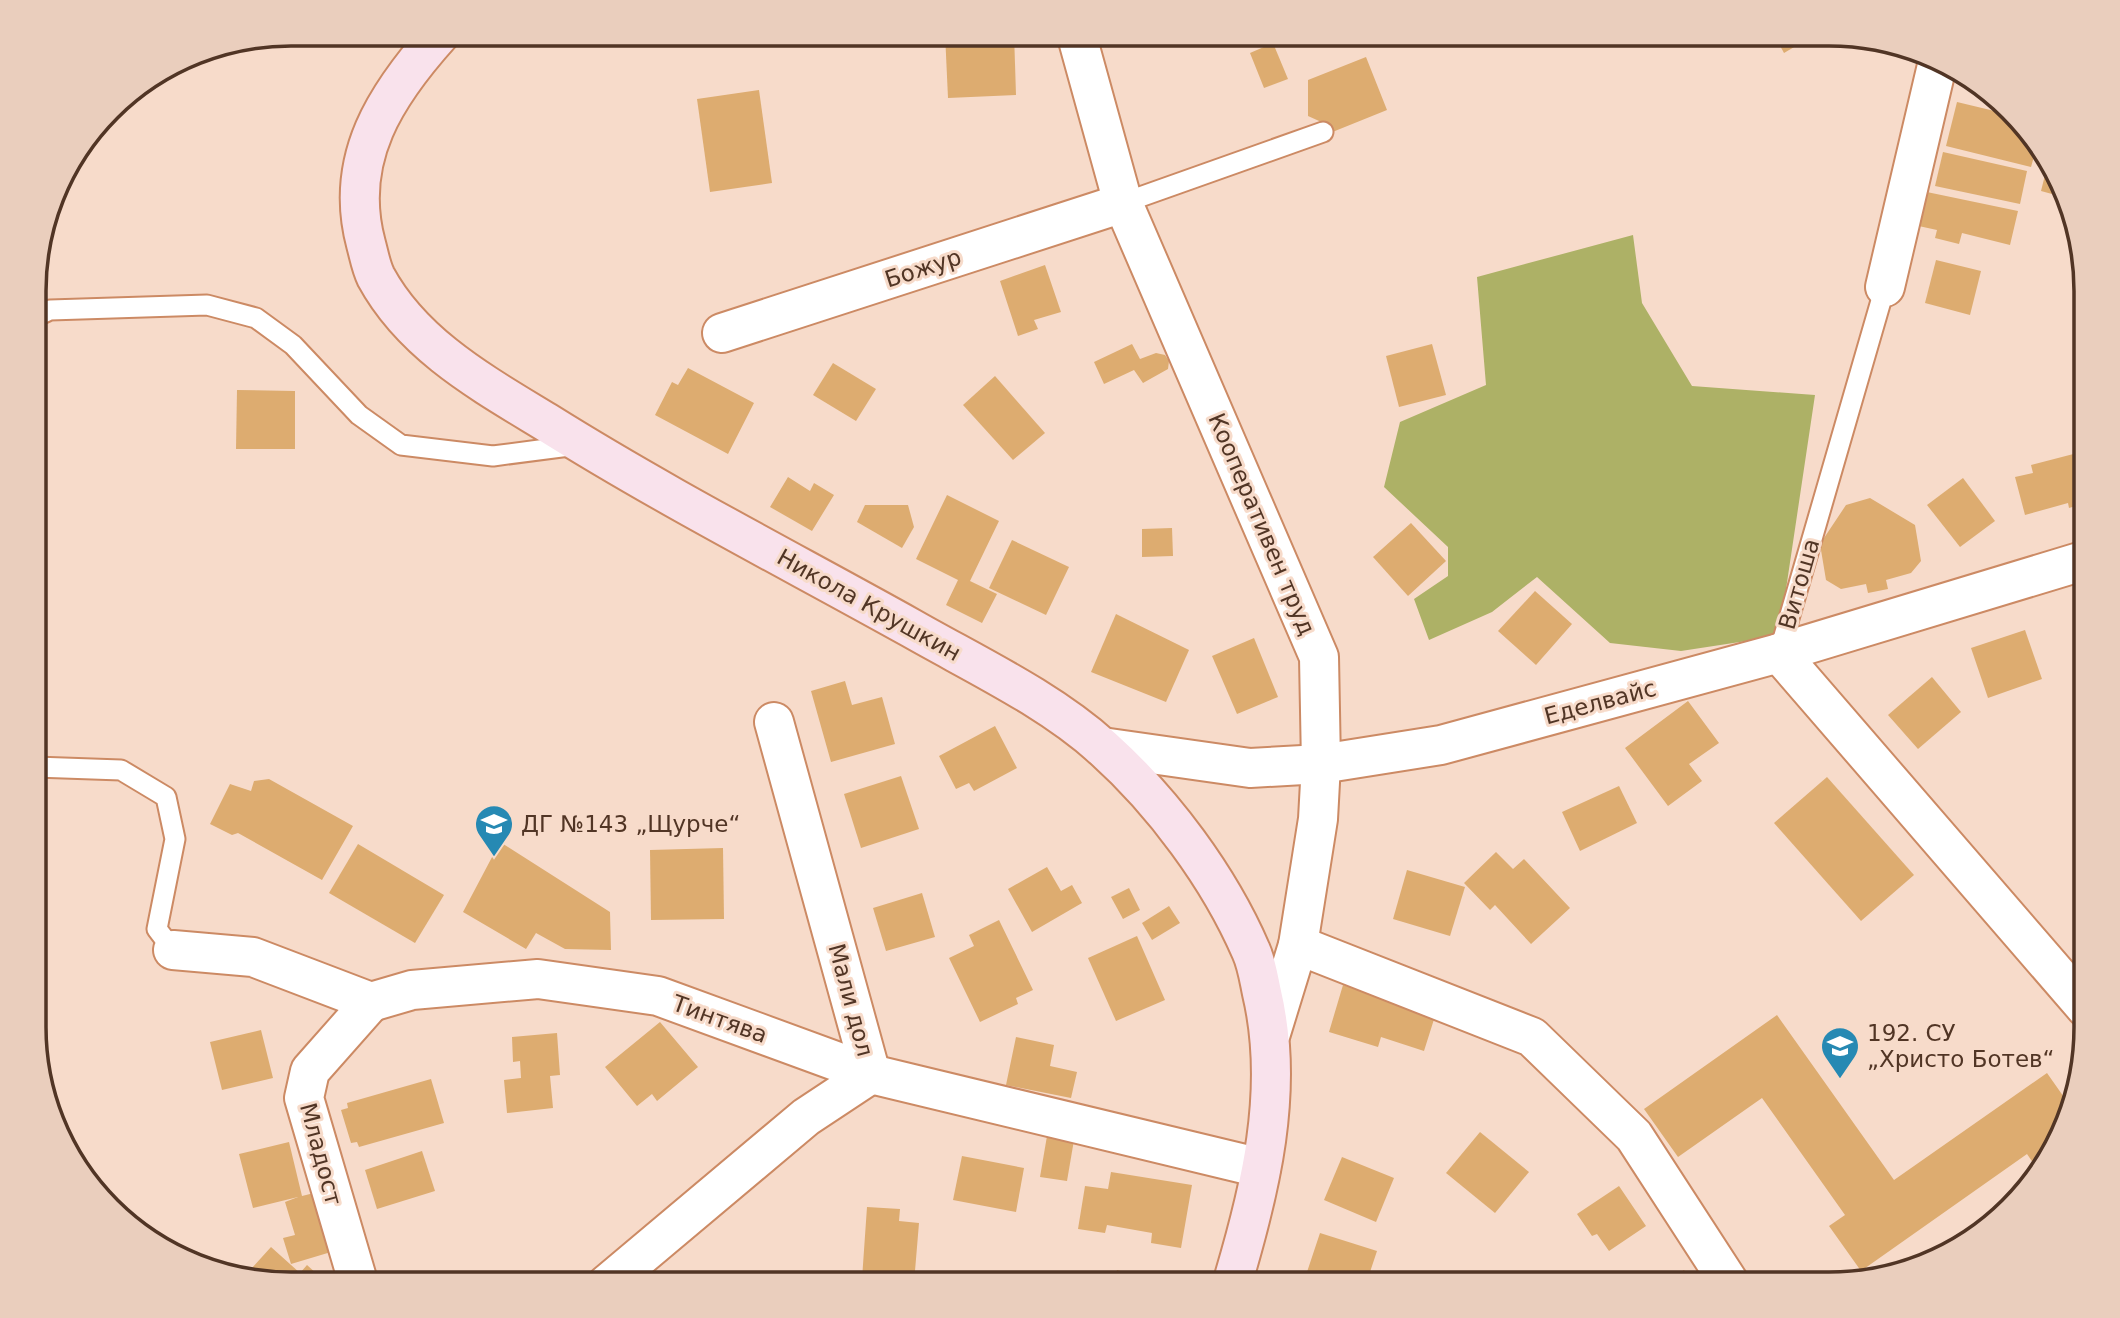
<svg xmlns="http://www.w3.org/2000/svg" width="2120" height="1318" font-family="'DejaVu Sans',sans-serif">
  <style>
    .forest { fill: #adb166 }
    .building { fill: #ddac70 }
    .lines { fill: none; stroke-linecap: round; stroke-linejoin: round }
    .lane-casing { stroke: #cc8a64; stroke-width: 23 }
    .street-casing { stroke: #cc8a64; stroke-width: 42 }
    .secondary-casing { stroke: #cc8a64; stroke-width: 42 }
    .lane { stroke: #fff; stroke-width: 19 }
    .street { stroke: #fff; stroke-width: 38 }
    .secondary { stroke: #f9e2ec; stroke-width: 38 }
    .labels { text-anchor: middle; stroke-width: 6; stroke-linejoin: round; paint-order: stroke }
    .street-label { font-size: 23px; fill: #513525; stroke: #f7dbca }
    .poi-label { font-size: 23px; fill: #513525; stroke: #f7dbca; text-anchor: start }
    .rim { fill: none; stroke: #513525; stroke-width: 3.5 }
  </style>
  <rect width="100%" height="100%" fill="#f7dbca"/>
  <!-- forest -->
  <polygon class="forest" points="1633,235 1642,303 1692,386 1815,395 1779,636 1681,651 1610,643 1537,577 1492,612 1429,640 1414,599 1448,576 1448,547 1384,487 1400,422 1486,385 1477,277"/>
  <!-- building -->
  <g class="building">
    <polygon points="945,33 1014,33 1016,95 948,98"/>
    <polygon points="1773,33 1818,33 1784,53"/>
    <polygon points="1273,43 1288,79 1264,88 1250,53"/>
    <polygon points="1366,57 1387,110 1330,133 1328,125 1308,116 1308,80"/>
    <polygon points="759,90 772,183 710,192 697,99"/>
    <polygon points="1957,102 2007,114 2037,146 2031,167 1946,146"/>
    <polygon points="1943,152 2027,171 2020,204 1935,186"/>
    <polygon points="2049,159 2052,162 2063,197 2041,191"/>
    <polygon points="1922,191 2018,211 2010,245 1962,233 1959,244 1935,238 1937,230 1914,225"/>
    <polygon points="1936,260 1981,271 1970,315 1925,303"/>
    <polygon points="1045,265 1061,312 1034,320 1038,329 1018,336 1000,281"/>
    <polygon points="1132,344 1140,359 1156,353 1165,355 1169,361 1168,369 1143,383 1134,370 1104,384 1094,362"/>
    <polygon points="1432,344 1446,395 1399,407 1386,356"/>
    <polygon points="833,363 876,389 856,421 813,395"/>
    <polygon points="688,368 754,403 728,454 655,415 672,382 678,385"/>
    <polygon points="995,376 1045,433 1013,460 963,405"/>
    <polygon points="237,390 295,391 295,449 236,449"/>
    <polygon points="2085,451 2086,503 2069,508 2068,503 2025,515 2015,477 2033,473 2031,465"/>
    <polygon points="788,477 810,491 814,483 834,495 812,531 770,507"/>
    <polygon points="1963,478 1995,521 1960,547 1927,505"/>
    <polygon points="35,479 47,485 35,505"/>
    <polygon points="947,495 999,521 970,581 997,594 982,623 946,605 958,580 916,559"/>
    <polygon points="1870,498 1915,525 1921,561 1911,573 1886,580 1888,589 1868,593 1866,584 1841,589 1826,580 1820,544 1846,505"/>
    <polygon points="865,505 908,505 914,527 902,548 857,522"/>
    <polygon points="1411,523 1446,561 1408,596 1373,557"/>
    <polygon points="1172,528 1173,556 1142,557 1142,529"/>
    <polygon points="1012,540 1069,567 1046,615 989,588"/>
    <polygon points="1535,591 1572,624 1536,665 1498,631"/>
    <polygon points="1116,614 1189,650 1166,702 1091,672"/>
    <polygon points="2025,630 2042,679 1988,698 1971,648"/>
    <polygon points="1254,638 1278,697 1237,714 1212,656"/>
    <polygon points="1932,677 1961,712 1918,749 1888,715"/>
    <polygon points="845,681 852,705 882,697 895,744 831,762 811,691"/>
    <polygon points="1688,701 1719,743 1689,764 1702,781 1668,806 1625,748"/>
    <polygon points="995,726 1017,768 974,791 969,783 956,789 939,756"/>
    <polygon points="901,776 919,829 861,848 844,794"/>
    <polygon points="1827,777 1914,875 1861,921 1774,823"/>
    <polygon points="269,779 353,826 322,880 238,833 232,835 210,824 230,784 251,791 254,781"/>
    <polygon points="1619,786 1637,823 1580,851 1562,812"/>
    <polygon points="500,842 610,912 611,950 565,949 536,933 526,949 463,912"/>
    <polygon points="358,844 444,895 415,943 329,893"/>
    <polygon points="723,848 724,919 651,920 650,850"/>
    <polygon points="1496,852 1513,869 1524,859 1570,908 1531,944 1495,905 1490,910 1464,883"/>
    <polygon points="1047,867 1061,891 1072,885 1082,903 1032,932 1008,889"/>
    <polygon points="1407,870 1465,887 1450,936 1393,919"/>
    <polygon points="1129,888 1140,910 1123,919 1111,897"/>
    <polygon points="922,893 935,937 886,951 873,908"/>
    <polygon points="1169,906 1180,923 1152,940 1142,923"/>
    <polygon points="999,920 1033,990 1016,998 1018,1004 980,1022 949,958 974,946 969,935"/>
    <polygon points="1137,936 1165,1000 1116,1021 1088,958"/>
    <polygon points="1343,985 1436,1013 1424,1051 1381,1037 1378,1047 1329,1032"/>
    <polygon points="1777,1015 1894,1180 2047,1073 2073,1110 2046,1164 2038,1170 2027,1154 1861,1271 1829,1226 1845,1215 1762,1098 1678,1157 1644,1109"/>
    <polygon points="660,1022 698,1067 657,1101 652,1094 637,1106 605,1067"/>
    <polygon points="261,1030 273,1078 222,1090 210,1042"/>
    <polygon points="557,1033 560,1075 550,1076 553,1108 507,1113 504,1080 521,1078 520,1061 513,1062 512,1037"/>
    <polygon points="1016,1037 1054,1045 1050,1066 1077,1072 1071,1098 1006,1085"/>
    <polygon points="431,1079 444,1123 359,1147 357,1142 351,1143 341,1110 348,1108 347,1103"/>
    <polygon points="1480,1132 1529,1172 1495,1213 1446,1173"/>
    <polygon points="1047,1136 1074,1140 1067,1181 1040,1177"/>
    <polygon points="289,1142 302,1196 314,1193 331,1252 291,1264 283,1238 295,1235 285,1202 298,1197 253,1208 239,1154"/>
    <polygon points="422,1151 435,1191 377,1209 365,1170"/>
    <polygon points="962,1156 1024,1168 1016,1212 953,1200"/>
    <polygon points="1342,1157 1394,1178 1376,1222 1324,1200"/>
    <polygon points="1111,1172 1192,1185 1181,1248 1151,1243 1152,1233 1107,1225 1105,1233 1078,1229 1085,1186 1108,1189"/>
    <polygon points="1619,1186 1646,1226 1609,1251 1597,1234 1592,1236 1577,1214"/>
    <polygon points="867,1207 900,1209 899,1221 919,1223 914,1283 862,1279"/>
    <polygon points="1320,1233 1377,1251 1366,1284 1303,1284"/>
    <polygon points="271,1247 300,1273 307,1265 329,1285 290,1285 243,1278"/>
    <polygon points="1117,1270 1167,1284 1113,1284"/>
    <polygon points="1684,1270 1694,1284 1663,1284"/>
  </g>
  <g class="lines">
    <defs>
      <g id="lane">
        <polyline points="1123,203 1323,132"/>
        <polyline points="35,317 50,310 207,305 256,318 293,345 359,415 401,445 493,456 577,445"/>
        <polyline points="1779,653 1885,287"/>
        <polyline points="35,767 121,770 166,797 175,839 157,929 173,950"/>
      </g>
      <g id="street">
        <polyline points="1076,33 1123,203 1319,657 1321,764 1318,819 1298,945 1271,1033"/>
        <polyline points="1885,287 1938,61"/>
        <polyline points="722,333 1123,203"/>
        <polyline points="1779,653 2086,1008"/>
        <polyline points="1102,747 1250,768 1321,764 1441,745 1779,653 2086,560"/>
        <polyline points="1298,945 1532,1037 1634,1136 1730,1284"/>
        <polyline points="173,950 253,957 371,1002 412,990 538,979 658,996 871,1074 1261,1168"/>
        <polyline points="359,1285 304,1098 310,1071 371,1002"/>
        <polyline points="606,1285 806,1117 871,1074 774,722"/>
      </g>
      <path id="secondary" d="M 441,33 C 386,94 343,159 366,244 C 369,255 371,267 376,277 C 413,345 482,383 546,422 C 664,496 789,560 911,628 C 974,664 1049,699 1103,748 C 1163,802 1219,877 1251,951 C 1257,964 1259,979 1262,993 C 1285,1090 1260,1191 1232,1284"/>
    </defs>
    <!-- lane casing -->
    <use href="#lane" class="lane-casing"/>
    <!-- street casing -->
    <use href="#street" class="street-casing"/>
    <!-- secondary casing -->
    <use href="#secondary" class="secondary-casing"/>
    <!-- lane -->
    <use href="#lane" class="lane"/>
    <!-- street -->
    <use href="#street" class="street"/>
    <!-- secondary -->
    <use href="#secondary" class="secondary"/>
  </g>
  <!-- icons -->
  <defs>
    <symbol id="school-pin" viewBox="-11 -11 22 30"><path d="M0 17L-7.5 6A9.5 9.5 0 1 1 7.5 6Z" fill="#2689b3" stroke="#f7dbca"/><path d="M0-5L7-2L0 1L-7-2ZM-4 1L0 2.5L4 1V4Q0 6-4 4Z" fill="#fff"/></symbol>
  </defs>
  <g fill-rule="evenodd">
    <use href="#school-pin" x="472" y="802" width="44" height="60"/>
    <use href="#school-pin" x="1818" y="1024" width="44" height="60"/>
  </g>
  <g class="labels">
    <!-- street labels -->
    <g class="street-label">
      <text transform="translate(923 268) rotate(-18)" y="8">Божур</text>
      <text transform="translate(1262 524) rotate(67)" y="8">Кооперативен труд</text>
      <text transform="translate(1799 584) rotate(-74)" y="8">Витоша</text>
      <text transform="translate(869 605) rotate(29)" y="8">Никола Крушкин</text>
      <text transform="translate(1600 702) rotate(-15)" y="8">Еделвайс</text>
      <text transform="translate(851 1000) rotate(75)" y="8">Мали дол</text>
      <text transform="translate(720 1019) rotate(20)" y="8">Тинтява</text>
      <text transform="translate(321 1154) rotate(75)" y="8">Младост</text>
    </g>
    <!-- poi labels -->
    <g class="poi-label">
      <text x="521" y="832">ДГ №143 „Щурче“</text>
      <text x="1867" y="1041">192. СУ<tspan x="1867" dy="26">„Христо Ботев“</tspan></text>
    </g>
  </g>
  <!-- crop -->
  <path d="M0 0H2120V1318H0ZM291 46H1829A245 245 0 0 1 2074 291V1027A245 245 0 0 1 1829 1272H291A245 245 0 0 1 46 1027V291A245 245 0 0 1 291 46Z" fill="#eacebd" fill-rule="evenodd"/>
  <path class="rim" d="M291 46H1829A245 245 0 0 1 2074 291V1027A245 245 0 0 1 1829 1272H291A245 245 0 0 1 46 1027V291A245 245 0 0 1 291 46Z"/>
</svg>
